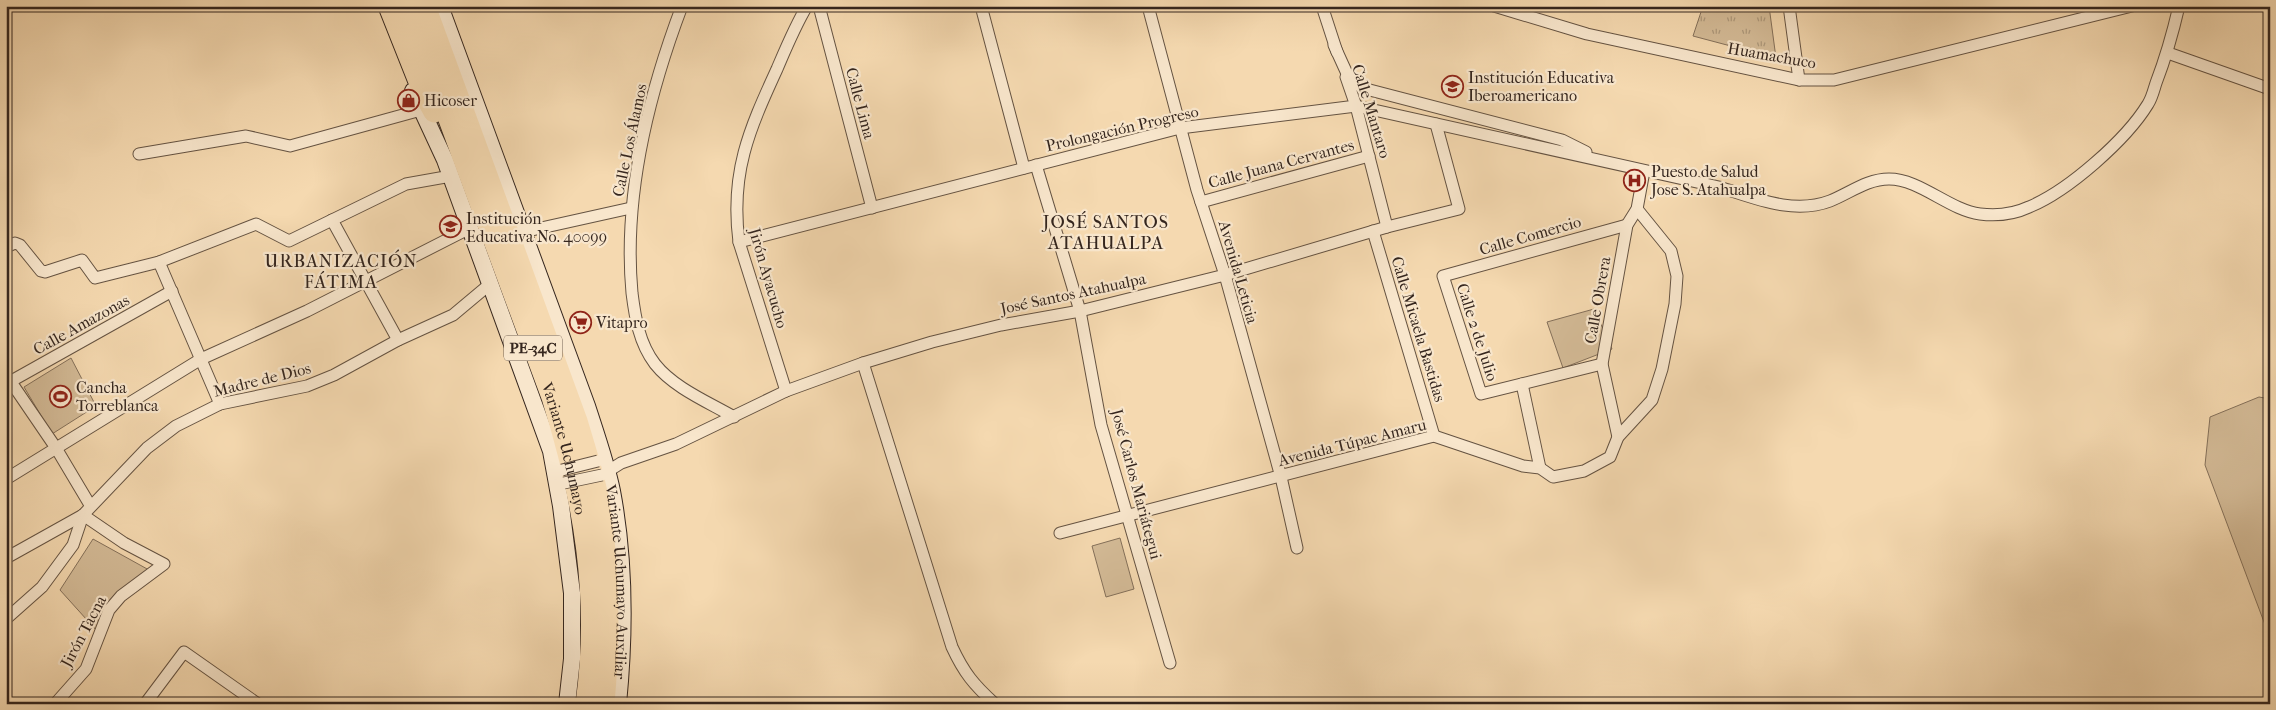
<svg xmlns="http://www.w3.org/2000/svg" width="2276" height="710" font-family="'IM FELL French Canon',serif">
  <style>
    .grass { fill: #d4bb97; stroke: #84705a }
    .park { fill: url(#park-tufts); stroke: #84705a }
    .lines { fill: none; stroke-linecap: round; stroke-linejoin: round }
    .street-casing { stroke: #655342; stroke-width: 13 }
    .secondary-casing { stroke: #35261e; stroke-width: 18 }
    .highway-casing { stroke: #35261e; stroke-width: 23 }
    .street { stroke: #f8e6cc; stroke-width: 11 }
    .secondary { stroke: #f8e6cc; stroke-width: 16 }
    .highway { stroke: #f5d9b0; stroke-width: 21 }
    .street-bridge-casing { stroke: #655342; stroke-width: 13; stroke-linecap: butt }
    .street-bridge { stroke: #f8e6cc; stroke-width: 11 }
    .labels { text-anchor: middle; stroke-width: 4.5; stroke-linejoin: round; paint-order: stroke }
    .shield { fill: #f8e6cc; stroke: #706052; stroke-width: 1 }
    .shield-label { font-size: 15px; font-weight: bold; fill: #35261e }
    .street-label { font-size: 16px; fill: #35261e; stroke: #f8e6cc }
    .poi-label { font-size: 16px; fill: #35261e; stroke: #f8e6cc; text-anchor: start }
    .neighbourhood-label { font-size: 18px; letter-spacing: 1px; fill: #35261e; stroke: #f8e6cc }
  </style>
  <defs>
    <pattern id="park-tufts" width="24" height="20" patternUnits="userSpaceOnUse" patternTransform="scale(1.25)"><rect width="24" height="20" fill="#d4bb97"/><path d="M3 7l-1-3M5 7V3M7 7l1-3M15 17l-1-3M17 17v-4M19 17l1-3" fill="none" stroke="#ad987b"/></pattern>
  </defs>
  <rect width="100%" height="100%" fill="#f5d9b0"/>
  <filter id="stains"><feTurbulence type="fractalNoise" baseFrequency=".004" numOctaves="4"/><feColorMatrix values="0 0 0 0 .2 0 0 0 0 .09 0 0 0 0 .02 0 0 0 .5 -.17"/></filter>
  <radialGradient id="worn" r=".72"><stop offset=".6" stop-color="#630" stop-opacity="0"/><stop offset="1" stop-color="#630" stop-opacity=".3"/></radialGradient>
  <!-- grass -->
  <g class="grass">
    <polygon points="1594,309 1612,349 1563,368 1547,322"/>
    <polygon points="71,358 96,406 52,434 24,387"/>
    <polygon points="2259,397 2270,399 2270,638 2205,465 2210,417"/>
    <polygon points="1120,538 1134,589 1106,597 1092,546"/>
    <polygon points="93,539 149,570 105,605 96,630 60,590"/>
  </g>
  <!-- park -->
  <polygon class="park" points="1703,6 1769,6 1776,58 1693,36"/>
  <g class="lines">
    <defs>
      <g id="street">
        <path d="M 682,6 C 648,96 623,196 632,293 C 635,317 639,343 655,364 C 674,388 708,402 734,417"/>
        <polyline points="819,6 872,208"/>
        <polyline points="981,6 1024,168"/>
        <polyline points="1148,6 1197,190 1225,275 1281,477 1297,548"/>
        <polyline points="1322,6 1337,52"/>
        <polyline points="1494,6 1587,34 1799,80 1834,80 2132,6"/>
        <polyline points="1789,6 1799,80"/>
        <polyline points="1334,45 1349,78 1362,88 1562,140 1586,152"/>
        <polyline points="2168,53 2270,89"/>
        <polyline points="1346,77 1356,106 1387,227"/>
        <polyline points="139,154 246,136 290,146 421,110"/>
        <polyline points="1036,165 1080,311 1101,425 1170,663"/>
        <polyline points="1201,202 1369,156"/>
        <polyline points="332,220 398,340"/>
        <polyline points="1373,231 1434,436"/>
        <polyline points="523,232 631,208"/>
        <path d="M 739,242 L 1180,128 L 1356,106 L 1719,187 C 1755,198 1793,215 1830,201 C 1850,193 1867,179 1889,179 C 1920,179 1949,210 1980,214 C 1996,216 2014,214 2029,207 C 2068,191 2126,140 2148,104 C 2152,98 2154,89 2156,83 C 2166,57 2173,32 2179,6"/>
        <polyline points="6,247 15,243 20,245 41,271 45,272 82,260 95,278 159,262 256,224 289,241 406,184 451,176"/>
        <polyline points="159,262 220,404"/>
        <path d="M 863,363 L 952,647 C 964,673 974,685 995,704"/>
        <polyline points="1602,364 1481,394 1443,276 1627,225"/>
        <polyline points="11,382 56,448 90,505"/>
        <polyline points="6,384 172,291"/>
        <polyline points="1522,384 1540,468"/>
        <path d="M 786,391 L 739,242 C 730,173 749,130 777,69 C 786,48 795,26 807,6"/>
        <polyline points="1618,437 1602,364 1627,225 1637,209 1644,171"/>
        <polyline points="602,475 621,463 676,444 786,391 863,363 932,342 1001,325 1080,311 1225,275 1387,227 1459,209 1436,124"/>
        <polyline points="6,479 201,359 307,311 470,228"/>
        <polyline points="1060,533 1434,436 1523,466 1540,468 1553,477 1584,471 1610,457 1618,437 1652,400 1662,369 1675,304 1677,276 1671,251 1637,209"/>
        <polyline points="6,558 83,515 147,448 176,426 220,404 307,386 334,375 398,340 453,315 490,284"/>
        <polyline points="6,619 42,587 73,545 83,515"/>
        <polyline points="55,704 86,669 109,610 121,596 164,564 124,543 83,515"/>
        <polyline points="145,704 184,652 258,704"/>
      </g>
      <g id="secondary">
        <path id="s1" d="M 440,6 L 587,406 C 596,434 606,462 612,491 C 625,560 625,633 618,704"/>
        <polyline points="413,91 445,160 551,451 561,506 572,593 572,659 567,704"/>
      </g>
      <g id="highway">
        <polyline points="389,6 424,94 434,112"/>
        <path id="s2" d="M 407,6 L 552,397 C 584,499 601,597 586,704"/>
        <path d="M 425,6 L 577,421 C 585,448 594,475 599,502 C 610,569 610,636 604,704"/>
      </g>
    </defs>
    <!-- street casing -->
    <use href="#street" class="street-casing"/>
    <!-- secondary casing -->
    <use href="#secondary" class="secondary-casing"/>
    <!-- highway casing -->
    <use href="#highway" class="highway-casing"/>
    <!-- street -->
    <use href="#street" class="street"/>
    <!-- secondary -->
    <use href="#secondary" class="secondary"/>
    <!-- highway -->
    <use href="#highway" class="highway"/>
    <defs>
      <g id="street-bridge">
        <polyline points="562,470 598,461"/>
        <polyline points="564,483 602,475"/>
      </g>
    </defs>
    <!-- street-bridge casing -->
    <use href="#street-bridge" class="street-bridge-casing"/>
    <!-- street-bridge -->
    <use href="#street-bridge" class="street-bridge"/>
  </g>
  <!-- icons -->
  <defs>
    <symbol id="school-ring" viewBox="-11 -11 22 22"><circle r="9.5" fill="#f8e6cc" stroke="#8f2418" stroke-width="1.5"/><path d="M0-5L7-2L0 1L-7-2ZM-4 1L0 2.5L4 1V4Q0 6-4 4Z" fill="#8f2418"/></symbol>
    <symbol id="shop-ring" viewBox="-11 -11 22 22"><circle r="9.5" fill="#f8e6cc" stroke="#8f2418" stroke-width="1.5"/><path d="M-5-2.5h2.3a2.7 3.5 0 0 1 5.4 0H5L5.5 6h-11ZM-1.5-2.5h3a1.5 2.3 0 0 0-3 0Z" fill="#8f2418"/></symbol>
    <symbol id="hospital-ring" viewBox="-11 -11 22 22"><circle r="9.5" fill="#f8e6cc" stroke="#8f2418" stroke-width="1.5"/><path d="M-5-5h3v3.5h4V-5h3V5h-3V1.5h-4V5h-3Z" fill="#8f2418"/></symbol>
    <symbol id="supermarket-ring" viewBox="-11 -11 22 22"><circle r="9.5" fill="#f8e6cc" stroke="#8f2418" stroke-width="1.5"/><path d="M-6-5.5h2.5l.6 2H6L4.5 2H-2.5L-4.4-4H-6ZM-1.5 3.2a1.3 1.3 0 1 0 .1 0ZM3 3.2a1.3 1.3 0 1 0 .1 0Z" fill="#8f2418"/></symbol>
    <symbol id="stadium-ring" viewBox="-11 -11 22 22"><circle r="9.5" fill="#f8e6cc" stroke="#8f2418" stroke-width="1.5"/><path d="M0-5a6.5 5 0 1 0 0 10a6.5 5 0 1 0 0-10ZM-3.5-1.8h7v3.6h-7Z" fill="#8f2418"/></symbol>
  </defs>
  <g fill-rule="evenodd">
    <use href="#school-ring" x="1440" y="74" width="25" height="25"/>
    <use href="#shop-ring" x="396" y="88" width="25" height="25"/>
    <use href="#hospital-ring" x="1622" y="168" width="25" height="25"/>
    <use href="#school-ring" x="438" y="214" width="25" height="25"/>
    <use href="#supermarket-ring" x="568" y="310" width="25" height="25"/>
    <use href="#stadium-ring" x="48" y="384" width="25" height="25"/>
  </g>
  <g class="labels">
    <!-- shield labels -->
    <rect class="shield" x="504" y="335.5" width="58" height="25" rx="4"/>
    <g class="shield-label">
      <text x="533" y="353">PE-34C</text>
    </g>
    <!-- street labels -->
    <g class="street-label">
      <text transform="translate(1772 55) rotate(10)" y="6">Huamachuco</text>
      <text transform="translate(861 103) rotate(75)" y="6">Calle Lima</text>
      <text transform="translate(1372 111) rotate(73)" y="6">Calle Mantaro</text>
      <text transform="translate(1122 128) rotate(-13)" y="6">Prolongación Progreso</text>
      <text transform="translate(629 140) rotate(-78)" y="6">Calle Los Álamos</text>
      <text transform="translate(1281 163) rotate(-15)" y="6">Calle Juana Cervantes</text>
      <text transform="translate(1530 235) rotate(-16)" y="6">Calle Comercio</text>
      <text transform="translate(1239 272) rotate(74)" y="6">Avenida Leticia</text>
      <text transform="translate(769 278) rotate(74)" y="6">Jirón Ayacucho</text>
      <text transform="translate(1073 293) rotate(-12)" y="6">José Santos Atahualpa</text>
      <text transform="translate(1597 300) rotate(-80)" y="6">Calle Obrera</text>
      <text transform="translate(81 324) rotate(-29)" y="6">Calle Amazonas</text>
      <text transform="translate(1419 329) rotate(73)" y="6">Calle Micaela Bastidas</text>
      <text transform="translate(1478 332) rotate(72)" y="6">Calle 2 de Julio</text>
      <text transform="translate(262 379) rotate(-14)" y="6">Madre de Dios</text>
      <text transform="translate(1352 442) rotate(-14)" y="6">Avenida Túpac Amaru</text>
      <text dy="6" stroke="none"><textPath href="#s2" startOffset="470">Variante Uchumayo</textPath></text>
      <text transform="translate(1137 484) rotate(75)" y="6">José Carlos Mariátegui</text>
      <text dy="6" stroke="none"><textPath href="#s1" startOffset="606">Variante Uchumayo Auxiliar</textPath></text>
      <text transform="translate(83 631) rotate(-62)" y="6">Jirón Tacna</text>
    </g>
    <!-- poi labels -->
    <g class="poi-label">
      <text x="1468" y="83">Institución Educativa<tspan x="1468" dy="18">Iberoamericano</tspan></text>
      <text x="424" y="106">Hicoser</text>
      <text x="1651" y="177">Puesto de Salud<tspan x="1651" dy="18">Jose S. Atahualpa</tspan></text>
      <text x="466" y="224">Institución<tspan x="466" dy="18">Educativa No. 40099</tspan></text>
      <text x="596" y="328">Vitapro</text>
      <text x="76" y="393">Cancha<tspan x="76" dy="18">Torreblanca</tspan></text>
    </g>
    <!-- neighbourhood labels -->
    <g class="neighbourhood-label">
      <text x="1106" y="228">JOSÉ SANTOS<tspan x="1106" dy="21">ATAHUALPA</tspan></text>
      <text x="341" y="267">URBANIZACIÓN<tspan x="341" dy="21">FÁTIMA</tspan></text>
    </g>
  </g>
  <!-- margin -->
  <rect width="2276" height="710" fill="none" stroke="#f5d9b0" stroke-width="25"/>
  <rect x="8" y="8" width="2261" height="695" fill="none" stroke="#35261e" stroke-width="2.5"/>
  <rect x="12" y="12" width="2251" height="685" fill="none" stroke="#35261e"/>
  <rect width="100%" height="100%" filter="url(#stains)"/>
  <rect width="100%" height="100%" fill="url(#worn)"/>
</svg>
